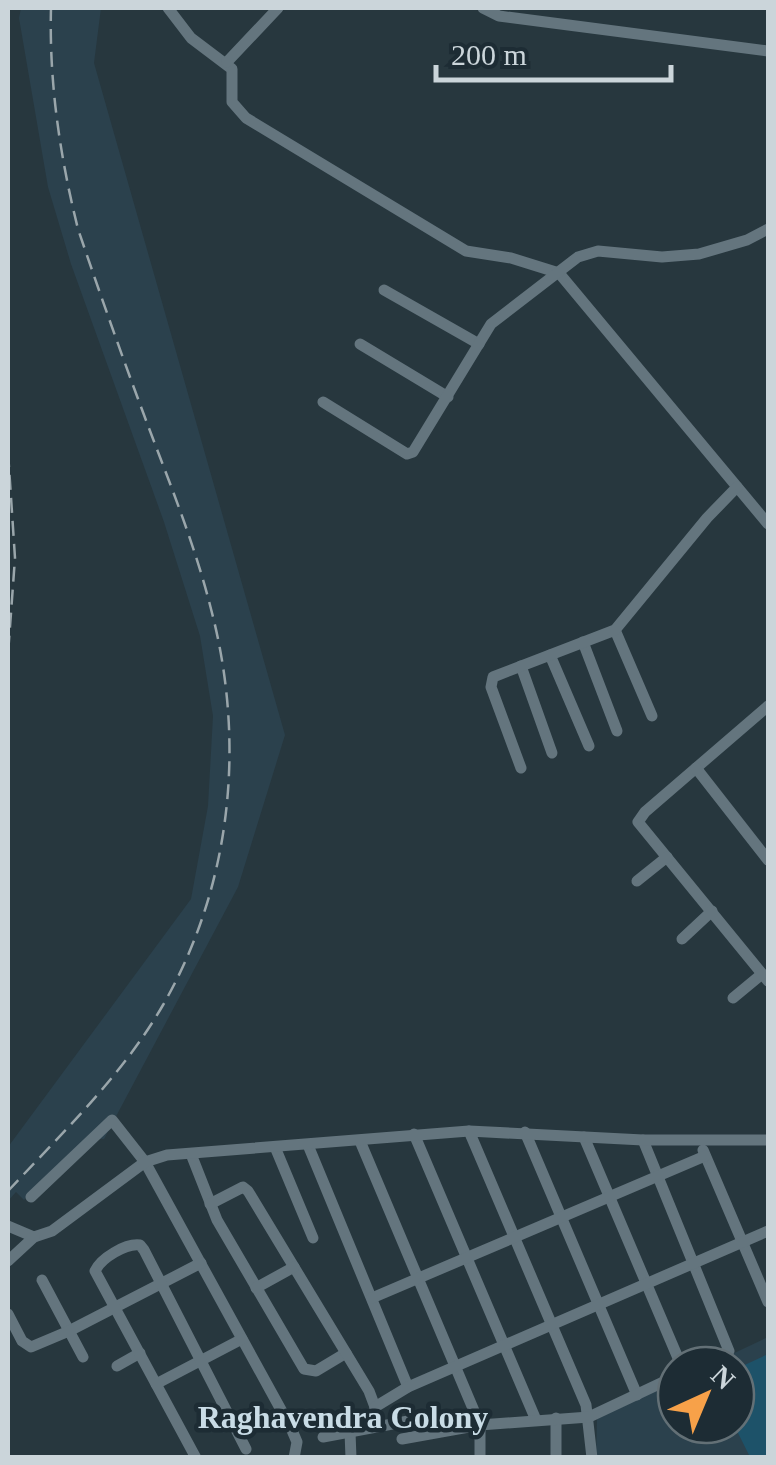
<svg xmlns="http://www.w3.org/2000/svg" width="776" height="1465" font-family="'Times New Roman',serif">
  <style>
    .built { fill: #2b414d }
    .green { fill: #1d5269 }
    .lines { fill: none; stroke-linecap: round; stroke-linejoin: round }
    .minor { stroke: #64757e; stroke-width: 11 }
    .rail { stroke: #9aa6ab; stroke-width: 2.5; stroke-dasharray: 15 8; stroke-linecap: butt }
    .labels { text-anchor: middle; stroke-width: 9; stroke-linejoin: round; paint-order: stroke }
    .neighbourhood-label { font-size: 32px; font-weight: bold; fill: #c9dce6; stroke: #1d2c34 }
  </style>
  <rect width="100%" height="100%" fill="#27373e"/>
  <!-- built -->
  <g class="built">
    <polygon points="21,8 101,8 94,63 285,735 238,887 104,1139 90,1138 24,1200 16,1192 8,1201 8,1147 191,899 208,806 213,716 200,636 164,522 71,264 48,187 19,18"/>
    <polygon points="768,1337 768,1457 596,1458 597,1419 676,1381 676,1425 736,1425 736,1365 709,1365"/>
  </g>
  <!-- green -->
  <polygon class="green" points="768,1354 768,1457 750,1457 734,1425 736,1369"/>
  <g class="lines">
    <!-- minor -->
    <g class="minor">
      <polyline points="168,8 191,38 232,69 232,102 246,118 466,251 511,258 559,273 768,524"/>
      <polyline points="483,8 499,16 768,51"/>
      <polyline points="227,62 278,8"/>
      <polyline points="384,290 479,344"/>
      <polyline points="360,344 448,397"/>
      <polyline points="323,402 407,454 413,452 491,324 578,257 598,251 662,257 699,254 747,240 768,229"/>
      <polyline points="615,630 652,716"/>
      <polyline points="583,642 617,731"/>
      <polyline points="550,655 589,746"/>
      <polyline points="521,666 552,753"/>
      <polyline points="768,706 645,812 638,822 768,981"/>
      <polyline points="521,768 491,687 493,677 615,630 707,518 737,487"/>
      <polyline points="696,768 768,860"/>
      <polyline points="637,881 667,857"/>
      <polyline points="682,939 712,911"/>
      <polyline points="733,998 762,974"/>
      <polyline points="469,1131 586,1405 592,1458"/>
      <polyline points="525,1132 637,1395"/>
      <polyline points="414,1134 536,1420"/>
      <polyline points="584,1137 681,1365"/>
      <polyline points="643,1140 729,1351 699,1365"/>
      <polyline points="360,1141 480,1425 480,1458"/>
      <polyline points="308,1145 408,1387"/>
      <polyline points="275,1147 313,1238"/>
      <polyline points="703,1150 768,1302"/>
      <polyline points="191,1154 217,1220 304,1369 316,1371 346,1353"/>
      <polyline points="31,1197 112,1120 145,1162 291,1428 297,1442 294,1458"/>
      <polyline points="210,1204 243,1187 248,1191 369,1391 375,1407"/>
      <polyline points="8,1226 34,1237 52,1231 145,1162 167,1155 469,1131 643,1140 768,1140"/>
      <polyline points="8,1261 34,1237"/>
      <polyline points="42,1280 83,1357"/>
      <polyline points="256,1288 294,1267"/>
      <polyline points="372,1298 705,1156"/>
      <polyline points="8,1314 22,1341 31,1347 69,1331 201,1263"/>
      <polyline points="117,1366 140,1353"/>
      <polyline points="156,1384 242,1339"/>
      <polyline points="556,1418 556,1458"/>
      <polyline points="375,1426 375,1407 408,1387 768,1231"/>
      <polyline points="350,1432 351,1458"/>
      <polyline points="323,1437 419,1419"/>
      <polyline points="402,1439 480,1425 589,1417 676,1376"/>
      <path d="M 196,1458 L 95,1271 C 101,1258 126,1243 140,1245 L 144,1250 L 246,1449"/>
    </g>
    <!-- rail -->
    <g class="rail">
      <polyline points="8,452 15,558 8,654"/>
      <path d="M 8,1191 C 63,1132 122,1076 163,1005 C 232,885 246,742 211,609 C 195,545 170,484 147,423 C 123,359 100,294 78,229 C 60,157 49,83 51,8"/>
    </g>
  </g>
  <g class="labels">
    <!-- neighbourhood labels -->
    <g class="neighbourhood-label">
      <text x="343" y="1428">Raghavendra Colony</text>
    </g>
  </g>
  <!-- border -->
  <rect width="776" height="1465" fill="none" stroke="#cbd5da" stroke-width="20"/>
  <!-- north arrow -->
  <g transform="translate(706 1395) rotate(44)"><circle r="48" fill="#1d2c34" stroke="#637076" stroke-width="2.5"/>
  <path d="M0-8L18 38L0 25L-18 38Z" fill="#f7a149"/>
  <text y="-15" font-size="28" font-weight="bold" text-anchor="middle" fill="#cbd5da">N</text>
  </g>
  <!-- scale -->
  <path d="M436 65v15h235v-15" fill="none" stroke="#cbd5da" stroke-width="5"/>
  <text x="451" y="65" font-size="30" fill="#cbd5da" stroke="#1d2c34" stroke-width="8" paint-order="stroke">200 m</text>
</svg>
